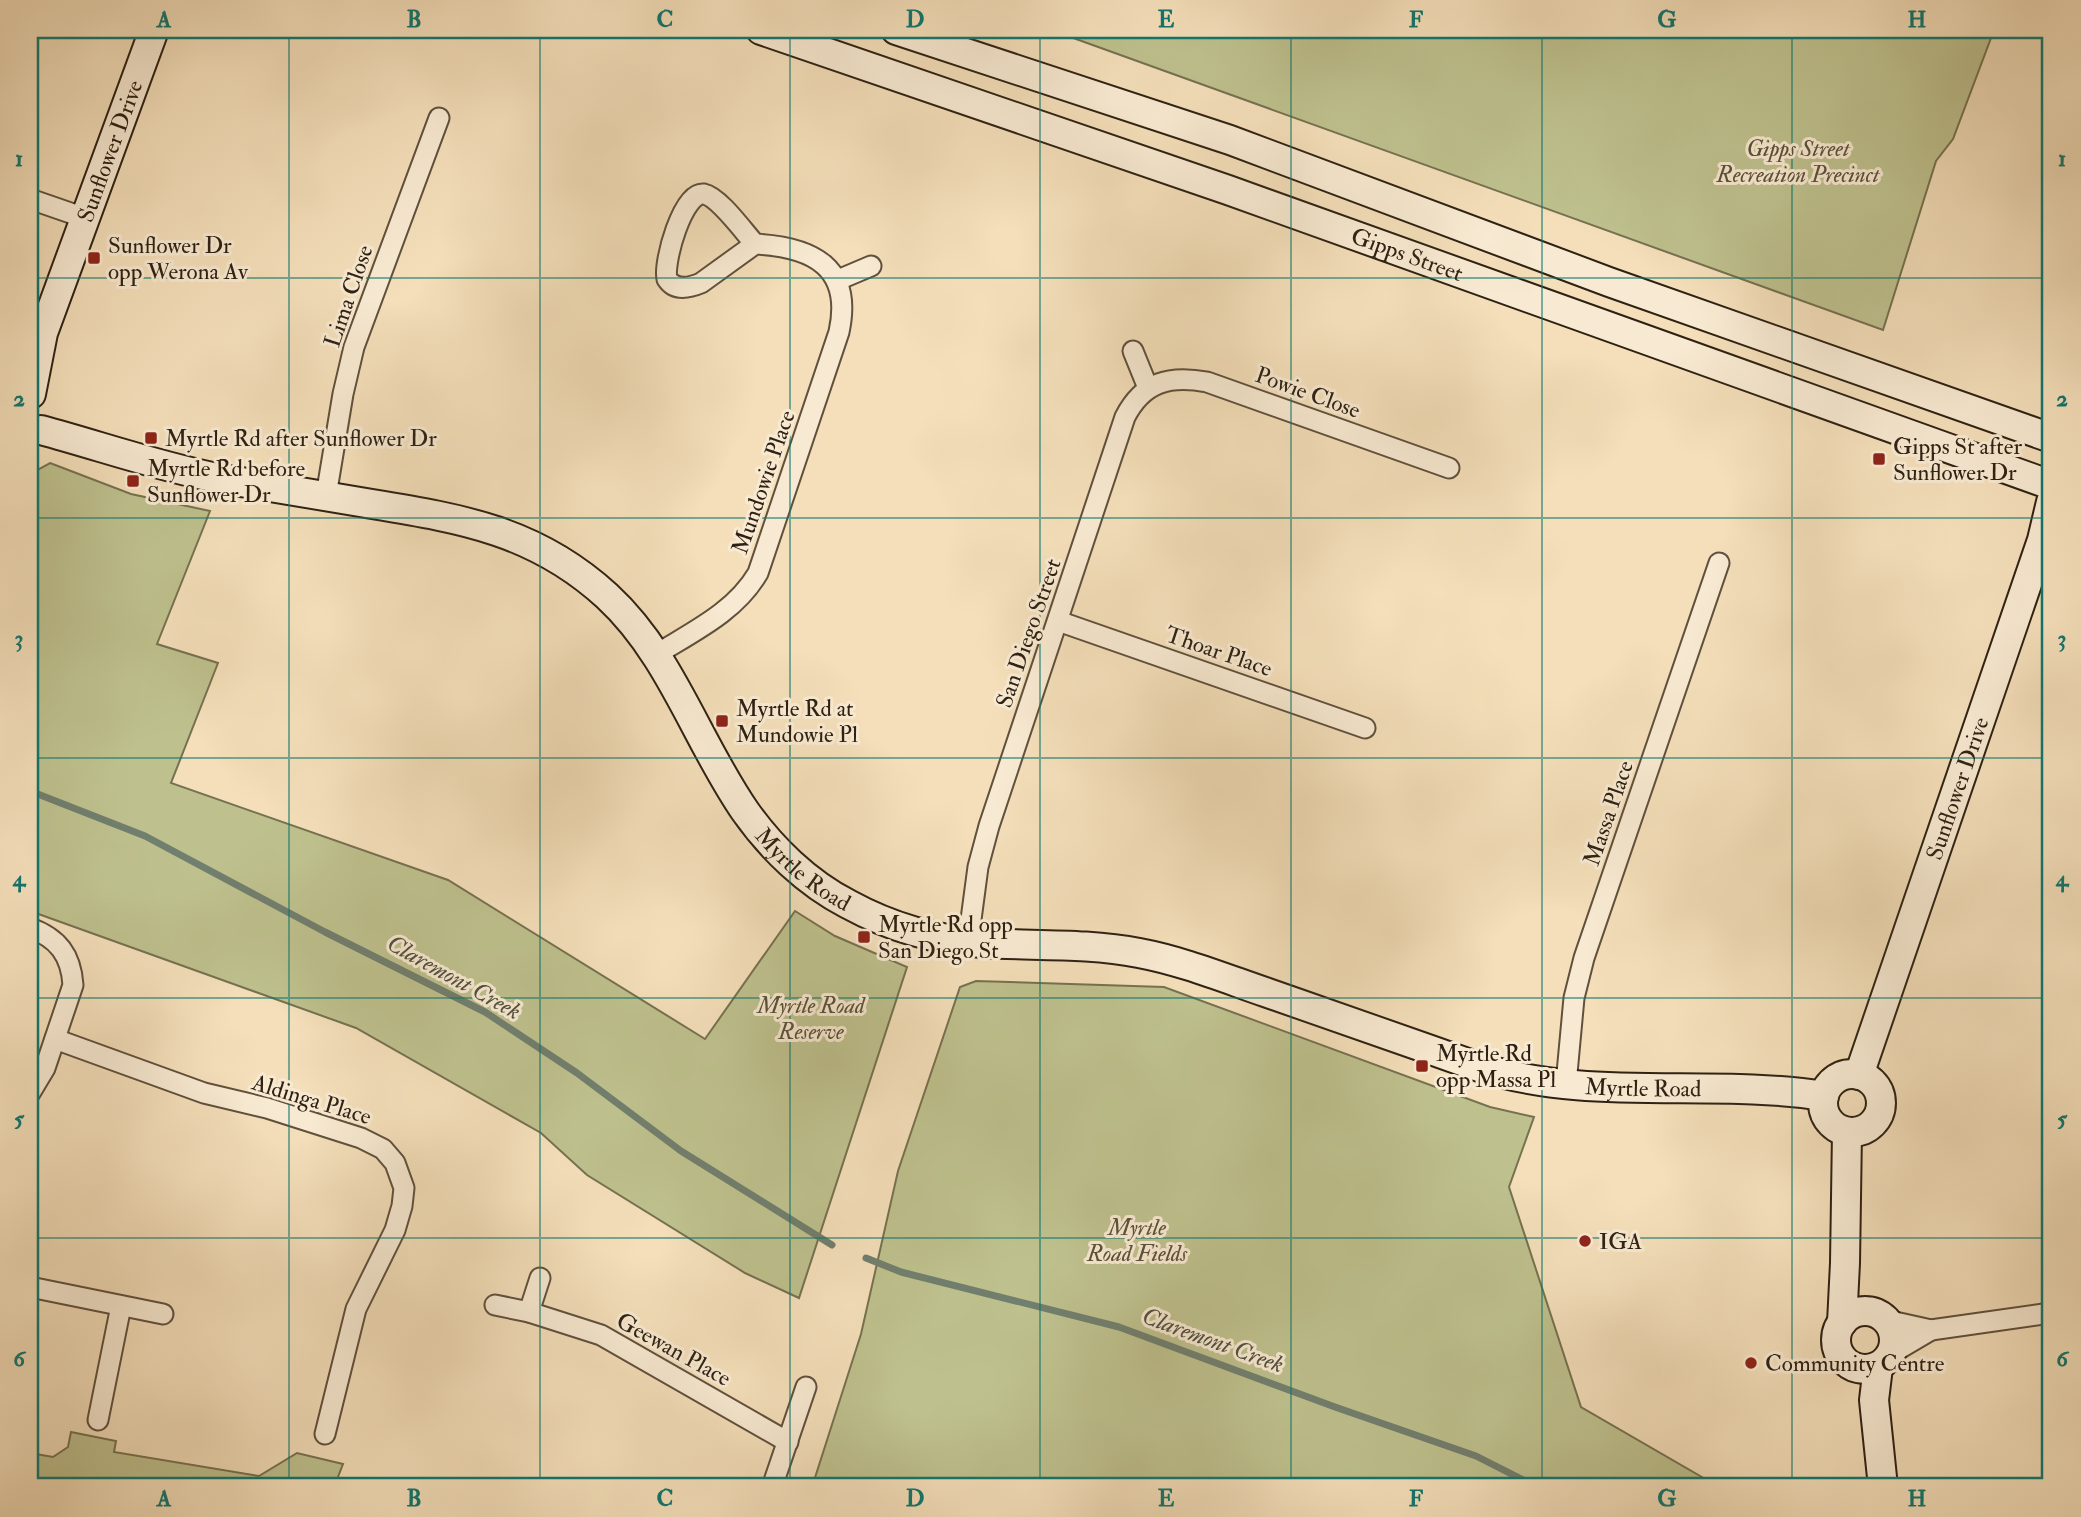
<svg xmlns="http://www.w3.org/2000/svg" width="2081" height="1517" font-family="'IM FELL Double Pica',serif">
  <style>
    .green { fill: #bec18e; stroke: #767150; stroke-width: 2 }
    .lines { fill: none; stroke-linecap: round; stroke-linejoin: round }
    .stream { stroke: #717f6e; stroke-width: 7 }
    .street-casing { stroke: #60503d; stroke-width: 23 }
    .secondary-casing { stroke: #2e2113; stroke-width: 32 }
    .street { stroke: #f8ead2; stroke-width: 19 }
    .secondary { stroke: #f8ead2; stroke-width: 28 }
    .grid { fill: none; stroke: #0f766e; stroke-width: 2; stroke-opacity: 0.55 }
    .poi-dot { fill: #8f2418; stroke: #f8ead2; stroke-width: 2.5 }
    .labels { text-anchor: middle; stroke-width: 6; stroke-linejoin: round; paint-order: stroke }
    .park-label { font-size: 23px; font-style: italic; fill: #595138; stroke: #f8ead2 }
    .street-label { font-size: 23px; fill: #2e2113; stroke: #f8ead2 }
    .poi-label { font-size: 23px; fill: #2e2113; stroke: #f8ead2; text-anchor: start }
    .water-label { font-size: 24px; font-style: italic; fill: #4f5040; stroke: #f8ead2 }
    .neatline { fill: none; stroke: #0f766e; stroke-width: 2.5 }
    .grid-label { font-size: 23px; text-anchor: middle; font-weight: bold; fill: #0f766e }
  </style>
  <rect width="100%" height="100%" fill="#f4dfba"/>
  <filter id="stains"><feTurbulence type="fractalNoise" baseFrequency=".00286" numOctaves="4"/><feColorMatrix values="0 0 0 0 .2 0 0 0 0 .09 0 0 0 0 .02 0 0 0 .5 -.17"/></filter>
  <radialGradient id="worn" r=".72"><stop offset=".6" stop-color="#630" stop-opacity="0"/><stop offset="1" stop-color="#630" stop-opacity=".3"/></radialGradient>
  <!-- green -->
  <g class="green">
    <polygon points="1051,30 1994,30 1953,139 1936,161 1883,330"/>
    <polygon points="50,463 131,494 210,511 157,644 218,663 171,783 448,880 705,1039 795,911 835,936 907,967 799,1298 745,1273 587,1175 541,1133 356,1028 30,911 30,694 32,666 30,474"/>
    <polygon points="976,981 1164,987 1490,1107 1534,1117 1509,1187 1581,1407 1719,1487 812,1487 861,1334 898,1171 960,987"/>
    <polygon points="71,1432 116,1441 114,1452 259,1476 297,1453 343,1464 334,1487 30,1487 30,1453 53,1457 68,1447"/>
  </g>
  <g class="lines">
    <!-- stream -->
    <g class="stream">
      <polyline points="30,791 145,836 325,932 485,1012 577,1073 681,1151 832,1245"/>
      <polyline points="866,1258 901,1272 1119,1327 1335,1407 1476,1456 1537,1487"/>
    </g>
    <defs>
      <g id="street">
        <polyline points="30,199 85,218"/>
        <polyline points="838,280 871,266"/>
        <polyline points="1133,351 1148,388"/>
        <polyline points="326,496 343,394 354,347 439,118"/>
        <polyline points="1058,621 1365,728"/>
        <path d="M 657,654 C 694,631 735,612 758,573 L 839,332 C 853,267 813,247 755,244 C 744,232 719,197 704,194 C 683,191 663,262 667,279 C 675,291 689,288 701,283 L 755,244"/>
        <path d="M 30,928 C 58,938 71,955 73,985 L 45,1068 L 30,1093"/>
        <path d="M 968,942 L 978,867 L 989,826 L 1125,417 C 1143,382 1169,375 1207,382 L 1449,468"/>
        <polyline points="55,1039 204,1093 267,1108 361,1138 383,1149 395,1163 404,1188 402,1206 395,1230 356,1309 325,1434"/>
        <polyline points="1566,1084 1574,998 1584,958 1719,563"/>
        <polyline points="30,1287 163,1314"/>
        <polyline points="495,1305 529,1312 601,1335 788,1442"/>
        <polyline points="529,1312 540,1278"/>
        <polyline points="1886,1320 1931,1330 2051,1313"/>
        <polyline points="1892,1353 1931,1330"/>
        <polyline points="98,1420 121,1306"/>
        <polyline points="772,1487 806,1387"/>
      </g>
      <g id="secondary">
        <path id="s1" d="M 761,30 L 1228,190 L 2051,485"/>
        <polyline points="896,30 1230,140 1609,282 2051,438"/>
        <path id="s2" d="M 31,394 L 43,333 L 154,30"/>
        <path id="s3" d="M 41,430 C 100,446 157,466 217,478 C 268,487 320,495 372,504 C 463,519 536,531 607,596 C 671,655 696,740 745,811 C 771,848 807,883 848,904 C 890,927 935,940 982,943 C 1034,946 1088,943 1139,953 C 1182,961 1224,978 1265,992 C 1336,1017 1406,1041 1476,1066 C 1588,1103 1709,1078 1824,1096"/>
        <circle cx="1852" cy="1103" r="29"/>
        <path id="s4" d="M 1859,1075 L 2042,540 L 2051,502"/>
        <circle cx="1865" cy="1340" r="29"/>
        <polyline points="1842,1323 1845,1263 1847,1132"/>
        <polyline points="1878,1367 1874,1400 1883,1487"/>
      </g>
    </defs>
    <!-- street casing -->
    <use href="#street" class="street-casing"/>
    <!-- secondary casing -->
    <use href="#secondary" class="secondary-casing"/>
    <!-- street -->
    <use href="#street" class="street"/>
    <!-- secondary -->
    <use href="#secondary" class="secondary"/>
  </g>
  <!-- grid -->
  <path class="grid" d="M 289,30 L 289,1487M 540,30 L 540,1487M 790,30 L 790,1487M 1040,30 L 1040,1487M 1291,30 L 1291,1487M 1542,30 L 1542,1487M 1792,30 L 1792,1487M 30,278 L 2051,278M 30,518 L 2051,518M 30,758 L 2051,758M 30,998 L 2051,998M 30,1238 L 2051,1238"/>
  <!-- markers -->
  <g class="poi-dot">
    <rect x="87" y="251" width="14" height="14" rx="3.5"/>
    <rect x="144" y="431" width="14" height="14" rx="3.5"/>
    <rect x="1872" y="452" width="14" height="14" rx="3.5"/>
    <rect x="126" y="474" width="14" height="14" rx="3.5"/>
    <rect x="715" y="714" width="14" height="14" rx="3.5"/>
    <rect x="857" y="930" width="14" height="14" rx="3.5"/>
    <rect x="1415" y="1059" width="14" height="14" rx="3.5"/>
    <circle cx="1585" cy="1241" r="7"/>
    <circle cx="1751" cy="1363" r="7"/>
  </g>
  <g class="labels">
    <!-- park labels -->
    <g class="park-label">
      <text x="1798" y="156">Gipps Street<tspan x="1798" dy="26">Recreation Precinct</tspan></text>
      <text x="811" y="1013">Myrtle Road<tspan x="811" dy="26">Reserve</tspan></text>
      <text x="1137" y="1235">Myrtle<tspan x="1137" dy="26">Road Fields</tspan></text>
    </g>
    <!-- street labels -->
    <g class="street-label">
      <text dy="8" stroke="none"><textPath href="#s2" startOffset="256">Sunflower Drive</textPath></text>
      <text dy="8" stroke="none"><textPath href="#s1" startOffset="684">Gipps Street</textPath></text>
      <text transform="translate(348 296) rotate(-71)" y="8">Lima Close</text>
      <text transform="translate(1308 392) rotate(20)" y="8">Powie Close</text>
      <text transform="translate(763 482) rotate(-71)" y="8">Mundowie Place</text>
      <text transform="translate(1028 633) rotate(-71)" y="8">San Diego Street</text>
      <text transform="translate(1219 651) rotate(19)" y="8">Thoar Place</text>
      <text dy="8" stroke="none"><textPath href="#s4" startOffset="303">Sunflower Drive</textPath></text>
      <text transform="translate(1608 813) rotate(-71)" y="8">Massa Place</text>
      <text dy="8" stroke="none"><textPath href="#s3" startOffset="936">Myrtle Road</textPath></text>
      <text dy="8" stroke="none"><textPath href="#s3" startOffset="1816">Myrtle Road</textPath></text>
      <text transform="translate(312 1099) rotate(17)" y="8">Aldinga Place</text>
      <text transform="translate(674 1349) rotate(29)" y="8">Geewan Place</text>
    </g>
    <!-- poi labels -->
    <g class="poi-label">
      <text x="108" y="253">Sunflower Dr<tspan x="108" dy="26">opp Werona Av</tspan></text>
      <text x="165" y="446">Myrtle Rd after Sunflower Dr</text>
      <text x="1893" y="454">Gipps St after<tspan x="1893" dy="26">Sunflower Dr</tspan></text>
      <text x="147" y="476">Myrtle Rd before<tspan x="147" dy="26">Sunflower Dr</tspan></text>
      <text x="736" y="716">Myrtle Rd at<tspan x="736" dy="26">Mundowie Pl</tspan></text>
      <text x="878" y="932">Myrtle Rd opp<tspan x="878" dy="26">San Diego St</tspan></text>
      <text x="1436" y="1061">Myrtle Rd<tspan x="1436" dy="26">opp Massa Pl</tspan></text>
      <text x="1599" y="1249">IGA</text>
      <text x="1765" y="1371">Community Centre</text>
    </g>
    <!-- water labels -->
    <g class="water-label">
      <text transform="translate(454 977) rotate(29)" y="8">Claremont Creek</text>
      <text transform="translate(1213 1340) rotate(20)" y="8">Claremont Creek</text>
    </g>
  </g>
  <!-- margin -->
  <rect width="2081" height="1517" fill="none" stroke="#f4dfba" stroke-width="77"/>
  <rect x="38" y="38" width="2004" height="1440" class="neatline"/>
  <g class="grid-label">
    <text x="164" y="27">A</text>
    <text x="414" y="27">B</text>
    <text x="665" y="27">C</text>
    <text x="915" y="27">D</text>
    <text x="1166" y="27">E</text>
    <text x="1416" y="27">F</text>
    <text x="1667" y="27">G</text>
    <text x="1917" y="27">H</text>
    <text x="19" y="166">1</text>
    <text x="2062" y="166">1</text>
    <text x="19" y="406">2</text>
    <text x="2062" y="406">2</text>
    <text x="19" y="646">3</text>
    <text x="2062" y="646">3</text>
    <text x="19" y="886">4</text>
    <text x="2062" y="886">4</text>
    <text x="19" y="1126">5</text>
    <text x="2062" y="1126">5</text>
    <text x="19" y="1366">6</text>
    <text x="2062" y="1366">6</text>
    <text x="164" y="1506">A</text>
    <text x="414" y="1506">B</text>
    <text x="665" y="1506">C</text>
    <text x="915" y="1506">D</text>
    <text x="1166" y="1506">E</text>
    <text x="1416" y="1506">F</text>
    <text x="1667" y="1506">G</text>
    <text x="1917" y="1506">H</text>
  </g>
  <rect width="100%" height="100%" filter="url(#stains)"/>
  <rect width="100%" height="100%" fill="url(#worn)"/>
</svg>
